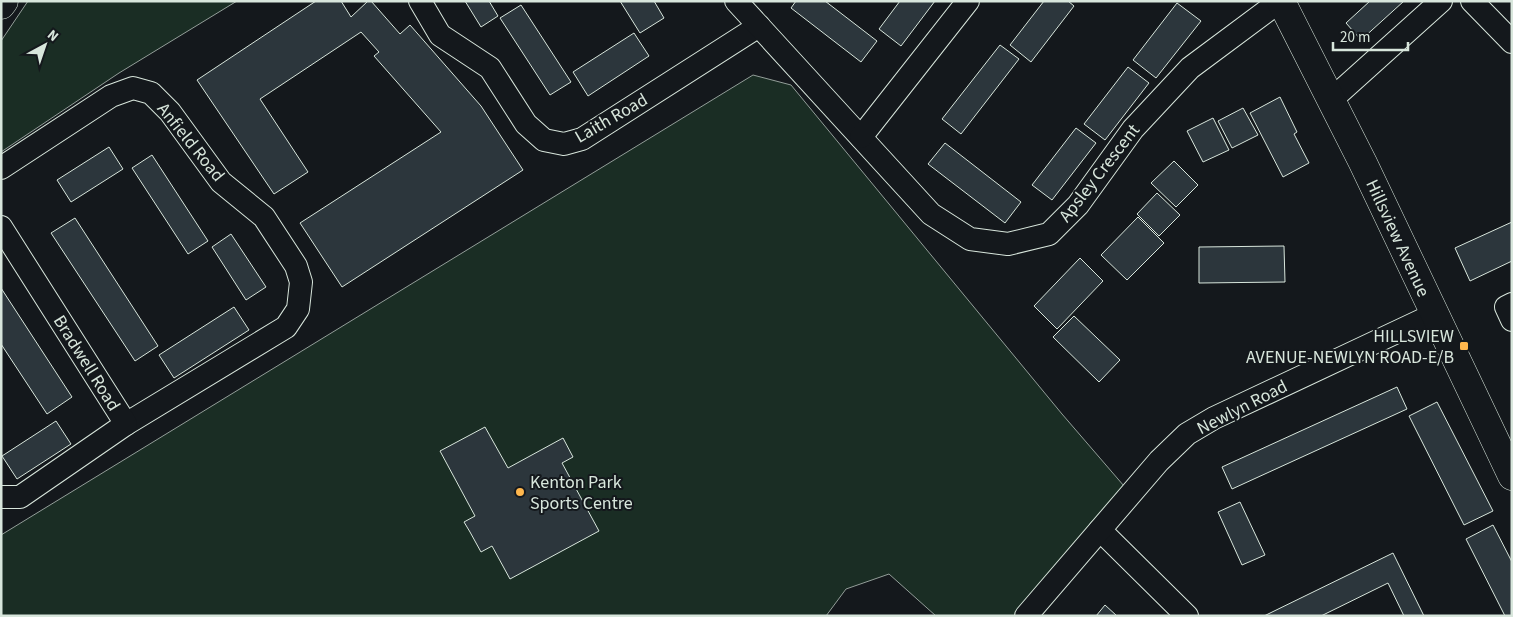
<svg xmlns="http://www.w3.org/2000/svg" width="1513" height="617" font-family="'Source Sans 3',sans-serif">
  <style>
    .green { fill: #1a2d24; stroke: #939e99 }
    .building { fill: #2c363c; stroke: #d8e6dc }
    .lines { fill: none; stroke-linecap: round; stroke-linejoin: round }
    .minor-casing { stroke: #d8e6dc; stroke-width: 24 }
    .tertiary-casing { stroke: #d8e6dc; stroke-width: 29 }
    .minor { stroke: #14181c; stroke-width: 22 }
    .tertiary { stroke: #14181c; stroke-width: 28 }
    .poi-dot { fill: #ffb74d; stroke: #14181c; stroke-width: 2 }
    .labels { text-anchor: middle; stroke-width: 4; stroke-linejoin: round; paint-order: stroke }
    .street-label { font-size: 18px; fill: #d8e6dc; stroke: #14181c }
    .poi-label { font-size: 18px; fill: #d8e6dc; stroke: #14181c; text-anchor: end }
  </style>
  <rect width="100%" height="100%" fill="#14181c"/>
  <!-- green -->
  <g class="green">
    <polygon points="28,1 237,1 119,73 1,152 1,41"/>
    <polygon points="753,75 791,85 1062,414 1124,486 1016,616 936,616 889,574 846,589 826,616 1,616 1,535"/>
  </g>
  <!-- building -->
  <g class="building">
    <polygon points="316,1 341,1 351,17 368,1 371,1 400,34 410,25 481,106 523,170 342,287 300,223 441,132 374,56 379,52 361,32 260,99 308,172 274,194 197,80"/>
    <polygon points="465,1 489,1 498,16 481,27"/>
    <polygon points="620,1 654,1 664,18 640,33"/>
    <polygon points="796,1 825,1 877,41 861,62 791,8"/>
    <polygon points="900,1 935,1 901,46 879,29"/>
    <polygon points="1044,1 1068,1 1074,6 1031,62 1010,45"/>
    <polygon points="1370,1 1404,1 1361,40 1346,23"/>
    <polygon points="1177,3 1201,21 1156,78 1133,60"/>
    <polygon points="521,5 571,82 550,95 500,18"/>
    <polygon points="634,33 649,56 588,96 573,72"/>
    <polygon points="1000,45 1019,59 961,134 942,119"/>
    <polygon points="1128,67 1149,83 1105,140 1084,124"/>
    <polygon points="1280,97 1297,132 1294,134 1309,163 1283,177 1250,113"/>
    <polygon points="1243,108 1258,135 1232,148 1218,121"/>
    <polygon points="1213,118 1229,150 1203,162 1187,131"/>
    <polygon points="1076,128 1096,143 1052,200 1032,185"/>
    <polygon points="945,143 1021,202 1005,223 928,164"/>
    <polygon points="109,147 123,169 71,202 57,180"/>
    <polygon points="152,155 208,241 188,254 132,168"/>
    <polygon points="1174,161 1198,185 1176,207 1151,183"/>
    <polygon points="1157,193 1180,215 1159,236 1137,214"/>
    <polygon points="1138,217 1164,243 1127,280 1101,255"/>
    <polygon points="75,218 158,346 135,361 51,233"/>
    <polygon points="1512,222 1512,261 1470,281 1455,248"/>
    <polygon points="231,234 266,287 246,300 212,247"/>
    <polygon points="1284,246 1285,282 1199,283 1199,247"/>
    <polygon points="1080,258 1103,281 1057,329 1034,306"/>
    <polygon points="1,288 72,397 47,414 1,344"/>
    <polygon points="234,307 249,330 174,378 159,355"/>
    <polygon points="1074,316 1120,360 1099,382 1053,337"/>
    <polygon points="1397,387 1407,409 1232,489 1222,467"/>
    <polygon points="1437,402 1493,511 1464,525 1409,416"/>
    <polygon points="56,421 71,444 17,479 2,456"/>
    <polygon points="485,427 508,468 563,438 573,457 562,463 599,531 510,579 492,546 481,552 470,532 464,522 475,516 440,451"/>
    <polygon points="1240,502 1265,555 1242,565 1218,512"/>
    <polygon points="1493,525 1512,562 1512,616 1505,616 1466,539"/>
    <polygon points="1393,553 1424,616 1404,616 1388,583 1321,616 1264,616"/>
    <polygon points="1105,605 1117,616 1096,616"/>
  </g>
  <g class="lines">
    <defs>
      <g id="minor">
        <polyline points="420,1 440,35 490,68 526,124 544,140 564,144 582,139 759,26"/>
        <polyline points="736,1 931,214 970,239 1008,244 1049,234 1078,205 1133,129 1190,68 1280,1"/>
        <polyline points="1472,1 1512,42"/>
        <polyline points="1331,100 1441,1"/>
        <polyline points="861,137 968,1"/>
        <polyline points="1,168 111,96 133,88 151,93 170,112 221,182 264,217 296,266 301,282 298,309 286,327 126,424"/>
        <polyline points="1,227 126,424 20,497 1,497"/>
        <polyline points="1512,304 1506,307 1512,320"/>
        <polyline points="1100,530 1187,616"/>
        <polyline points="1026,616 1159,461 1187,434 1214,418 1435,314"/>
      </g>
      <g id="tertiary">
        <polyline points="1281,1 1363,163 1512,476"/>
        <polyline points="1,5 4,1"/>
      </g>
    </defs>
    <!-- minor casing -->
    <use href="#minor" class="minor-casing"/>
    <!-- tertiary casing -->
    <use href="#tertiary" class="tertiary-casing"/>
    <!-- minor -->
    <use href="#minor" class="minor"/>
    <!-- tertiary -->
    <use href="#tertiary" class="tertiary"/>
  </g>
  <!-- markers -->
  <g class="poi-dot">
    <rect x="1459" y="341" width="10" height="10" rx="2.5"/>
    <circle cx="520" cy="492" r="5"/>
  </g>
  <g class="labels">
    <!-- street labels -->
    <g class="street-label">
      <text transform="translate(611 118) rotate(-30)" y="6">Laith Road</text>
      <text transform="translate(191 142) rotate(51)" y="6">Anfield Road</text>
      <text transform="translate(1099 173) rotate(-52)" y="6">Apsley Crescent</text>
      <text transform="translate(1398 238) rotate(65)" y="6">Hillsview Avenue</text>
      <text transform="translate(87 363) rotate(58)" y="6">Bradwell Road</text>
      <text transform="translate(1242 407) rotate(-27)" y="6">Newlyn Road</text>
    </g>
    <!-- poi labels -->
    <g class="poi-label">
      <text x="1454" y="342">HILLSVIEW<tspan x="1454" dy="21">AVENUE-NEWLYN ROAD-E/B</tspan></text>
      <text x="530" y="488" text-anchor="start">Kenton Park<tspan x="530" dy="21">Sports Centre</tspan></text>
    </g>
  </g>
  <!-- border -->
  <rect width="1513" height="617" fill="none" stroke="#d8e6dc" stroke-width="5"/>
  <!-- north arrow -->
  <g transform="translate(45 45) rotate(40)" stroke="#14181c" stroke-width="4" paint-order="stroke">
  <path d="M0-4L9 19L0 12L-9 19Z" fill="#d8e6dc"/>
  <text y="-8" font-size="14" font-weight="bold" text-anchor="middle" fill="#d8e6dc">N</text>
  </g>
  <!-- scale -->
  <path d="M1333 42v8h75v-8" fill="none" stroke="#d8e6dc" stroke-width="2.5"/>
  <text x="1340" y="42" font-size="15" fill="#d8e6dc" stroke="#14181c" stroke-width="4" paint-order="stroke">20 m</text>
</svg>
